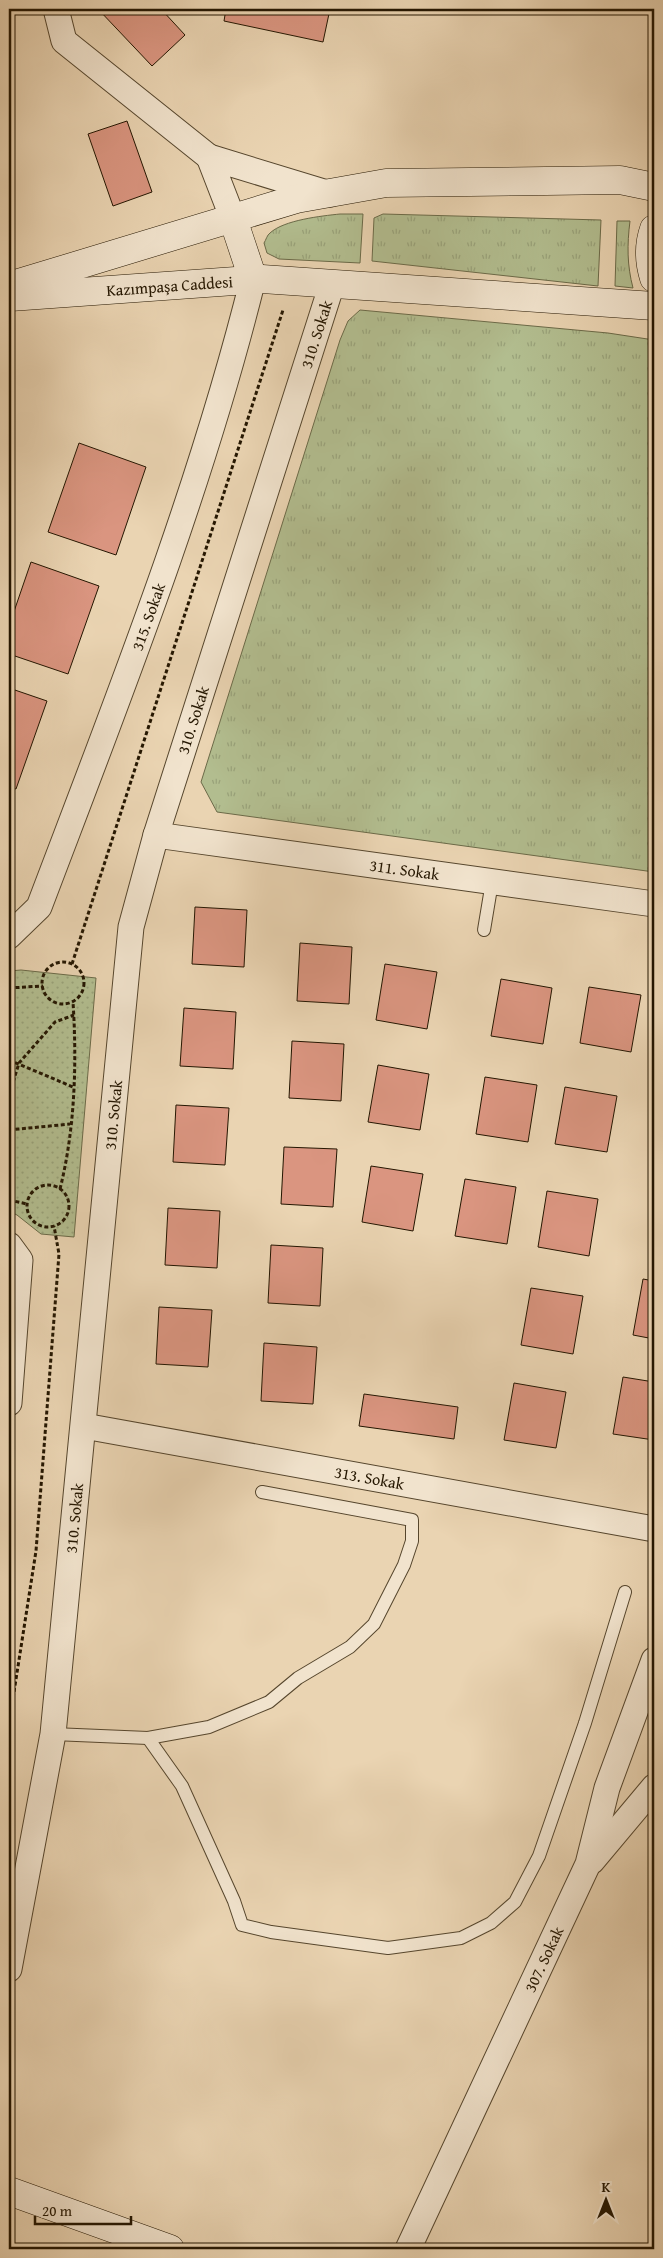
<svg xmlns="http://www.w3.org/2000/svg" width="663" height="2258" font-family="'Gentium Book Plus',serif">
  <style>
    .grass { fill: url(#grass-tufts); stroke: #6b6a48 }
    .park { fill: url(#park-dots); stroke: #6b6a48 }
    .building { fill: #da9580; stroke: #241601 }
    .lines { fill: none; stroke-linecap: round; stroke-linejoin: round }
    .service-casing { stroke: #56462d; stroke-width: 14 }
    .minor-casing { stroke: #56462d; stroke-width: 27 }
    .secondary-casing { stroke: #241601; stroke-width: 29 }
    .path { stroke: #241601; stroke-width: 3; stroke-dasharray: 4 2.5; stroke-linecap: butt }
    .service { stroke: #f1e3cd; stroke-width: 12 }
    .minor { stroke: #f1e3cd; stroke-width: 25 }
    .secondary { stroke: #f1e3cd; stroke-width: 28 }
    .labels { text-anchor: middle; stroke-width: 5; stroke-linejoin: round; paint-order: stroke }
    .street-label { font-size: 16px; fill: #241601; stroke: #f1e3cd }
  </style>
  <defs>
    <pattern id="grass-tufts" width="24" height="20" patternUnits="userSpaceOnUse" patternTransform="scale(1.25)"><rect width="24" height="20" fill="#b2bd8f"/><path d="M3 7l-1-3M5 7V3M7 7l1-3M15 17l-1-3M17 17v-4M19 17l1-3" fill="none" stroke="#99a27a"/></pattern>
    <pattern id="park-dots" width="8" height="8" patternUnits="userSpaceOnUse" patternTransform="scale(1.25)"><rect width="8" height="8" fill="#b2bd8f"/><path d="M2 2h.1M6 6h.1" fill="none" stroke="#99a27a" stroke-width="1.8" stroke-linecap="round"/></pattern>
  </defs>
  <rect width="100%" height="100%" fill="#ead4b2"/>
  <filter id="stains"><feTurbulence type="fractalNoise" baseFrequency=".004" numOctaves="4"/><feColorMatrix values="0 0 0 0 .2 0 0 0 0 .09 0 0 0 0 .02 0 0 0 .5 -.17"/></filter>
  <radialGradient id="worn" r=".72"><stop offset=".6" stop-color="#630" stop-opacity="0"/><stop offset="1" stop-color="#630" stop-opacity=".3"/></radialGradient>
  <!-- grass -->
  <g class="grass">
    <path d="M 340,214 L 363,214 L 360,263 L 279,259 L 267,253 L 264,243 C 266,240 267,235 270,233 C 284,220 321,216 340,214 Z"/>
    <polygon points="383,214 601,220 598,286 372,261 374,218"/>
    <path d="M 617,221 L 630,221 C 627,245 627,265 633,288 L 615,286 Z"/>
    <polygon points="360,310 608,333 654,340 654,872 217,812 201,782 340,340 348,321"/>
  </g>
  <!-- park -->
  <polygon class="park" points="21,970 96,978 74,1237 41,1234 17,1215 9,1211 9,971"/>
  <!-- building -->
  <g class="building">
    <polygon points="98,9 161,9 185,35 152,66"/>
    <polygon points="226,9 330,9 323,42 224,21"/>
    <polygon points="127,121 152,192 113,206 88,134"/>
    <polygon points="79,443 146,467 116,555 48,532"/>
    <polygon points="31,562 99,586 68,674 9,654 9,626"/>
    <polygon points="9,688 47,701 16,789 9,787"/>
    <polygon points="195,907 247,910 244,967 192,964"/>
    <polygon points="300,943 352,947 349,1004 297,1001"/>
    <polygon points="385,964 437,972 427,1029 376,1020"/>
    <polygon points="501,979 552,988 543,1044 491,1036"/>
    <polygon points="589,987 641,995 631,1052 580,1043"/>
    <polygon points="184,1008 236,1012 233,1069 180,1066"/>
    <polygon points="292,1041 344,1044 341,1101 289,1098"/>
    <polygon points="378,1065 429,1074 420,1130 368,1122"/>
    <polygon points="485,1077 537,1085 528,1142 476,1134"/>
    <polygon points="565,1087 617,1096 607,1152 555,1144"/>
    <polygon points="176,1105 229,1108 225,1165 173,1162"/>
    <polygon points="284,1147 337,1149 333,1207 281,1204"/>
    <polygon points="371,1166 423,1174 413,1231 362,1222"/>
    <polygon points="465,1179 516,1187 507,1244 455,1236"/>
    <polygon points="547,1191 598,1199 589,1256 538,1247"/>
    <polygon points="168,1208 220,1211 217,1268 165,1265"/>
    <polygon points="271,1245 323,1248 320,1306 268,1303"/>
    <polygon points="643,1279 654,1281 654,1339 633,1335"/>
    <polygon points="531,1288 583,1296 573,1354 521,1345"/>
    <polygon points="159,1307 212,1310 208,1367 156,1364"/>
    <polygon points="264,1343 317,1347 313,1404 261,1401"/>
    <polygon points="623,1377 654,1382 654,1440 613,1434"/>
    <polygon points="514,1383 566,1392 556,1448 504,1440"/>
    <polygon points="364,1394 458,1407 454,1439 359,1426"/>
  </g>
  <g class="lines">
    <defs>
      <g id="service">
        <polyline points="484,930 492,882"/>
        <polyline points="53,1734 148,1738 209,1727 269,1702 298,1678 350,1647 374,1624 404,1565 412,1541 412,1520 262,1492"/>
        <polyline points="148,1738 182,1786 234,1901 242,1925 271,1932 388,1948 461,1938 491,1923 515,1902 539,1856 585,1723 625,1592"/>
      </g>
      <g id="minor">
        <polyline points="56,9 64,41 209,157"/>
        <polyline points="233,219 209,157 330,194"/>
        <path id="s1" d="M 156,835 L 654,904"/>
        <path id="s2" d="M 9,936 L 39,907 C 117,701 200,493 253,279"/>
        <polyline points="9,1245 20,1260 9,1403"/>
        <path id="s3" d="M 84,1426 L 654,1529"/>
        <polyline points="592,1861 654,1787"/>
        <path id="s4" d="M 9,1969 L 53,1734 L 131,927 L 156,835 L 332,284"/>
        <path id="s5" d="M 408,2249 L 588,1864 L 607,1788 L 654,1660"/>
      </g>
      <g id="secondary">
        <polyline points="233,219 253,279"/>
        <path d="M 654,229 C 648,246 649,262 654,278"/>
        <polyline points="9,286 296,199 386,183 620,180 654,187"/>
        <path id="s6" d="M 10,297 L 262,279 L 654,306"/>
        <polyline points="9,2191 170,2249"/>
      </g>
    </defs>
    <!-- service casing -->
    <use href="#service" class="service-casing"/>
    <!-- minor casing -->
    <use href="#minor" class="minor-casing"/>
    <!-- secondary casing -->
    <use href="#secondary" class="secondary-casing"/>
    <!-- path -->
    <g class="path">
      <circle cx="63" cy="983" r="21"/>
      <polyline points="72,964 283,310"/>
      <polyline points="9,988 43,986"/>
      <polyline points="9,1060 73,1087"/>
      <polyline points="9,1127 11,1089 19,1063 55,1022 74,1015"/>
      <polyline points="9,1130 70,1124"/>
      <circle cx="48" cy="1206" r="21"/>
      <path d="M 60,1189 C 75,1129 77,1063 73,1002"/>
      <polyline points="9,1200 27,1204"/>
      <polyline points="9,1724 36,1551 59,1254 54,1226"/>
    </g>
    <!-- service -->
    <use href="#service" class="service"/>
    <!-- minor -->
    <use href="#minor" class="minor"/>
    <!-- secondary -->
    <use href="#secondary" class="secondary"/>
  </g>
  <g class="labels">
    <!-- street labels -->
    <g class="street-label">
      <text dy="6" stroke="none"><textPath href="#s6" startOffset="160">Kazımpaşa Caddesi</textPath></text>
      <text dy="6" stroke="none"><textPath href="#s4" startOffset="1671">310. Sokak</textPath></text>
      <text dy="6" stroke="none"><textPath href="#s2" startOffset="352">315. Sokak</textPath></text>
      <text dy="6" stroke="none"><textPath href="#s4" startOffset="1266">310. Sokak</textPath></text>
      <text dy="6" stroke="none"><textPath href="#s1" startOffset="251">311. Sokak</textPath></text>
      <text dy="6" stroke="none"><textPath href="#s4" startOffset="861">310. Sokak</textPath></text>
      <text dy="6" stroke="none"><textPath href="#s3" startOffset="290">313. Sokak</textPath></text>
      <text dy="6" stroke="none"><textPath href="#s4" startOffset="456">310. Sokak</textPath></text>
      <text dy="6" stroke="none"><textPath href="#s5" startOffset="320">307. Sokak</textPath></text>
    </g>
  </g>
  <!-- margin -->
  <rect width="663" height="2258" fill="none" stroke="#ead4b2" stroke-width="30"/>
  <rect x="10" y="10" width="643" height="2238" fill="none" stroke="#241601" stroke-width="2.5"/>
  <rect x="15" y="15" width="633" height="2228" fill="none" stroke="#241601"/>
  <!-- north arrow -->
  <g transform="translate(606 2200)" stroke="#f1e3cd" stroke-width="4" paint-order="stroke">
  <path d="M0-4L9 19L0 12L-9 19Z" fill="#241601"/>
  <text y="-8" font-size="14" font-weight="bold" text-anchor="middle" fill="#241601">K</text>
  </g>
  <!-- scale -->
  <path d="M35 2216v8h96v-8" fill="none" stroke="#241601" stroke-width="2.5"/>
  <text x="42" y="2216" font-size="15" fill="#241601" stroke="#f1e3cd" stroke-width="4" paint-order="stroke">20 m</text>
  <rect width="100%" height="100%" filter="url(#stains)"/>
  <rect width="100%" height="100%" fill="url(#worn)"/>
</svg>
